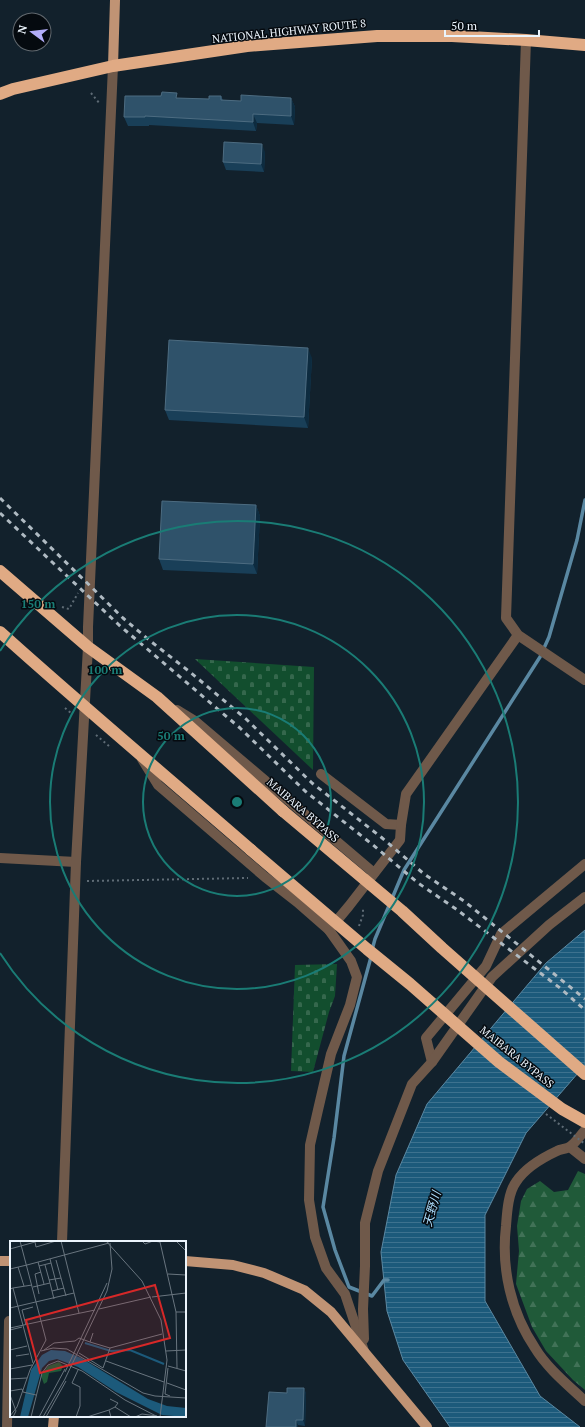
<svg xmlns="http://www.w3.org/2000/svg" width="585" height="1427" font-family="'PT Serif','Noto Sans JP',serif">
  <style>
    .forest { fill: url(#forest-firs) }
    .cemetery { fill: url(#cemetery-stones) }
    .water { fill: url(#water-rules); stroke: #5a88a2 }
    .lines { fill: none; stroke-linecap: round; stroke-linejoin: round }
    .stream { stroke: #5a88a2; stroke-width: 3.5 }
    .path { stroke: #5f6c76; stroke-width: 2; stroke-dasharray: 2 3; stroke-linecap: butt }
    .minor { stroke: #6f594a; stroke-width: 10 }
    .major { stroke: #c09374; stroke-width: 10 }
    .highway { stroke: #e0aa84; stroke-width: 12 }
    .rail { stroke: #afbac2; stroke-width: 3; stroke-dasharray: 5 5; stroke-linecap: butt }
    .path-bridge { stroke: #5f6c76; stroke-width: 2; stroke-dasharray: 2 3; stroke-linecap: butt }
    .highway-bridge { stroke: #e0aa84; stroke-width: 12 }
    .wall { fill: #193f58 }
    .shaded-wall { fill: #0d2b3f }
    .building { fill: #2f526a; stroke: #4d6c81 }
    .ring { fill: none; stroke: #1a7c75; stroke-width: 2 }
    .labels { text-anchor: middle; stroke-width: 3; stroke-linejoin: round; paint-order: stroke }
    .street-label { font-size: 11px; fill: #ebf4fc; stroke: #050a0f }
    .water-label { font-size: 12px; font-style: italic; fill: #abdcfb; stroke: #050a0f }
    .inset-river { fill: none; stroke: #1c5a7b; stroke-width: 2 }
    .inset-road { fill: none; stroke: #69757f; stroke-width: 1 }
    .view { fill: #d62828; fill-opacity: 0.15; stroke: #d62828; stroke-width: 2 }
    .inset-edge { fill: none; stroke: #ebf4fc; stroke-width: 2 }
    .centre { fill: #1a7c75; stroke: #050a0f; stroke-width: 2 }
    .ring-label { font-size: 12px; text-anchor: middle; font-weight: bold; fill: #1a7c75; stroke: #050a0f; stroke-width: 3; stroke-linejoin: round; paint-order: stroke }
  </style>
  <defs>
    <pattern id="forest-firs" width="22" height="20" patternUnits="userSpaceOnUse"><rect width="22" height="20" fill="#205a39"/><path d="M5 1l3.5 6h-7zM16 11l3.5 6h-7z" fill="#417257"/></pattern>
    <pattern id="cemetery-stones" width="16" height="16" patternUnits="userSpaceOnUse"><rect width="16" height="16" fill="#124e2e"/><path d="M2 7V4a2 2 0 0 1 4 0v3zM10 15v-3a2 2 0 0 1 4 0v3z" fill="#35684d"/></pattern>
    <pattern id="water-rules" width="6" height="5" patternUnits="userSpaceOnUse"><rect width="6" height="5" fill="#1c5a7b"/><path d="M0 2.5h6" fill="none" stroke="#3d728f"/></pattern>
  </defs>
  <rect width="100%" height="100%" fill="#12212c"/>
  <!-- forest -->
  <polygon class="forest" points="578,1171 585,1174 585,1390 573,1380 546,1351 532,1327 516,1284 519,1251 517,1226 521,1201 527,1189 540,1181 554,1192 568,1190"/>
  <!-- cemetery -->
  <g class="cemetery">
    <polygon points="195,659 314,667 313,770"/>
    <polygon points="337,964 335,996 329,1012 313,1072 291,1071 295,965"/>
  </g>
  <!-- water -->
  <polygon class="water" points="585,930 585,1065 526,1133 485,1215 485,1301 540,1396 580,1427 450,1427 403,1360 387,1311 381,1252 396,1175 427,1104 546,963"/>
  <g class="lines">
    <!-- stream -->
    <g class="stream">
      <polyline points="372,950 375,939 404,870 540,657 549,637 577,540 585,500"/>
      <polyline points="371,957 344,1056 334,1138 323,1207 335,1250 349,1287 372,1296 384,1280 388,1280"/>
    </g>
    <!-- path -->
    <g class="path">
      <polyline points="91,93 100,104"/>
      <polyline points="62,607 69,609 78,593"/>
      <polyline points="65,708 72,714"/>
      <polyline points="96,735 109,746"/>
      <polyline points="87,881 248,878"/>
      <polyline points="359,926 363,915 363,907"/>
    </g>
    <!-- minor -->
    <g class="minor">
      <polyline points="526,40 506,618 518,635 585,680"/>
      <polyline points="177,710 195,721 374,873"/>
      <polyline points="142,759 158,785 265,877 297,902 329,930"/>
      <polyline points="321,774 386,824 401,825 400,840 349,906 329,930 351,961 357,977 350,1005 331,1054 318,1110 310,1145 309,1200 315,1237 326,1268 345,1294 364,1351"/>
      <polyline points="401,825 406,794 518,635"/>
      <polyline points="0,858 76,862"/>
      <polyline points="432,1062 426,1038 486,966 501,934 585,864"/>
      <path d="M 585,1130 C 581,1135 576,1142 571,1146 C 567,1149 561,1149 557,1151 C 542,1158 525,1168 516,1182 C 508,1193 507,1213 506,1226 C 501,1269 511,1312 535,1348 C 547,1368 568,1385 585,1401"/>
      <polyline points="570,1147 585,1159"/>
      <polyline points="62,1242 76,862 88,647 88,627 113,66"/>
      <polyline points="364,1339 363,1309 365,1266 365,1223 378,1171 412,1084 432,1062 492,977 549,925 585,897"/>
      <polyline points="7,1427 9,1321"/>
    </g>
    <!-- major -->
    <g class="major">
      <polyline points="113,66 115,0"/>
      <polyline points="0,1261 11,1261"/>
      <polyline points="185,1261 233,1265 264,1273 304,1290 331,1312 427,1427"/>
      <polyline points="53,1427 54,1416"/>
    </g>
    <!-- highway -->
    <g class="highway">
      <polyline points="0,94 13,89 113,66 247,46 377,36 452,36 526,40 585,45"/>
      <polyline points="0,571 88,647 157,697 283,811"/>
      <path d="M 0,632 C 82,706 167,777 251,850"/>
    </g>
    <!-- rail -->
    <g class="rail">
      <polyline points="0,498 123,618 149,640 190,672 246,719 312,783 381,837 424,874 464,901 585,999"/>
      <polyline points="0,513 119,625 240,728 305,791 373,845 418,883 456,909 560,988 585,1010"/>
    </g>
    <!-- path-bridge -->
    <polyline class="path-bridge" points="546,1114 585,1144"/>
    <!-- highway-bridge -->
    <g class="highway-bridge">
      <polyline points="283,811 402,911 442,948 585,1074"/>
      <polyline points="251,850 367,949 410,984 499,1062 562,1109 585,1122"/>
    </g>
  </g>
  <!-- wall -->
  <g class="wall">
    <polygon points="221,96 223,100 241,101 291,98 295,107 294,125 257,123 256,131 149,125 149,126 128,126 124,117 179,98 209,99"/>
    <polygon points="265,152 264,172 226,170 223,162"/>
    <polygon points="312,358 308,428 169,420 165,410"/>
    <polygon points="256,505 260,516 257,574 163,570 159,559"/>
    <polygon points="304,1388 306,1394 305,1426 298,1425 298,1427 287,1393"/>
  </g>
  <!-- shaded-wall -->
  <g class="shaded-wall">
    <polygon points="291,98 295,107 294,125 291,116"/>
    <polygon points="253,114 257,123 256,131 253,122"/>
    <polygon points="262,144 265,152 264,172 261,164"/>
    <polygon points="308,348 312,358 308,428 304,417"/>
    <polygon points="256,505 260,516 257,574 253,564"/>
    <polygon points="304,1388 306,1394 305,1426 303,1420"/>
    <polygon points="296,1420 298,1425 298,1427 296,1427"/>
  </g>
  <!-- building -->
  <g class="building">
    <polygon points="162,92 177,93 176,98 209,99 209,96 221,96 221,100 241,101 241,95 291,98 291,116 253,114 253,122 145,116 145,117 124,117 125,96 161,96"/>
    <polygon points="224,142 262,144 261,164 223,162"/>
    <polygon points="169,340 308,348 304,417 165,410"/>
    <polygon points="162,501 256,505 253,564 159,559"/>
    <polygon points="287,1388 304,1388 303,1420 296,1420 296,1427 266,1427 269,1392 287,1393"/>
  </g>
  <!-- distance rings -->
  <g class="ring">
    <circle cx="237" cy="802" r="94"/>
    <circle cx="237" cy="802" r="187"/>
    <path d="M0 651A281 281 0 1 1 0 953"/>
  </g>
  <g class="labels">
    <!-- street labels -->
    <g class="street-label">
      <text transform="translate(289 31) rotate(-6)" y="4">NATIONAL HIGHWAY ROUTE 8</text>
      <text transform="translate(303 810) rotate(41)" y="4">MAIBARA BYPASS</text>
      <text transform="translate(517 1057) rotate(39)" y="4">MAIBARA BYPASS</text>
    </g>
    <!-- water labels -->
    <g class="water-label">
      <text transform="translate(432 1209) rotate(-74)" y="4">天野川</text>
    </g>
  </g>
  <!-- overview -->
  <g transform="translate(10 1241)">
    <rect width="176" height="176" fill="#12212c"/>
    <path d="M 49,121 L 53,125 L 51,130 L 39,132 L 37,141 L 34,143 L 31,135 L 38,125 Z" fill="#205a39"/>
    <path d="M 41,109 L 55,110 L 71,117 L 138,158 L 157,165 L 176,167 L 176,176 L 152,174 L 106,151 L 68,126 L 47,118 L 39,120 L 32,127 L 18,176 L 10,176 L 21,129 L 32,114 Z" fill="#1c5a7b"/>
    <path class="inset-river" d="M 75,102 L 101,110 L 120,109 L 154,123"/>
    <path class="inset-road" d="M 51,0 L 69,72M 96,0 L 132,40 L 151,79 L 157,119 L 150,176M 132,0 L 135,3 L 143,0M 143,0 L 150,1 L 166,71 L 176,71M 166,0 L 176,10M 0,8 L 25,1 L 26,6 L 46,0M 40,18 L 48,49M 46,19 L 56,55M 28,21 L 34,43M 17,24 L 99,2M 35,24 L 40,42M 29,25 L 41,22M 8,26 L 14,45M 0,28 L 17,24M 158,33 L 176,34M 39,39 L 51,37M 23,46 L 40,42 L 44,58M 3,47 L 22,44M 0,48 L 3,47 L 23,122M 42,50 L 54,47M 29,53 L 25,33 L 31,31M 142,56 L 176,52M 0,67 L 64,52M 89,68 L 141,56M 166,71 L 167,127M 32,80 L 85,69M 16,84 L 12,69 L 23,66M 0,87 L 32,80M 0,89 L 12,86M 80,101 L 100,107 L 152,93M 0,109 L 17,105M 34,109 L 44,102 L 65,100 L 69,97 L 80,101 L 83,92M 31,110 L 43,107 L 57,108 L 133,152 L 145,155 L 176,157M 156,110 L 176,109M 69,112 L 93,127M 6,115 L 19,113M 96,120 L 154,141M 158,125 L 176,130M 93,127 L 100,107M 158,127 L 155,153 L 160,155M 0,128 L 22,124M 55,131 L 97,42M 0,138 L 17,137M 157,142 L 176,149M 0,150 L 12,148 L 13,151 L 26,154M 0,154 L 6,170 L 3,176M 100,158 L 108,162 L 105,166M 99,169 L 105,166 L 121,176M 0,175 L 7,166 L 20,129 L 36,99 L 10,0M 21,176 L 32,132 L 38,124 L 48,120 L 72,130 L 115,159 L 148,176M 29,176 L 55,128M 33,176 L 55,138 L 97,50 L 102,28 L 100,2M 36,176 L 56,140M 66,176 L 70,165 L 70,146 L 62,142 L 68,129M 77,176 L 99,169 L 101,176M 125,176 L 132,173 L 147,175"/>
    <path class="view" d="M 145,44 L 160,97 L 30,132 L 16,79 Z"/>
    <rect width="176" height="176" class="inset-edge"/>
  </g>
  <circle cx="237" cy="802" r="6" class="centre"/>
  <g class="ring-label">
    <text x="38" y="608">150 m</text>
    <text x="105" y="674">100 m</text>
    <text x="171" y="740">50 m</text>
  </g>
  <!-- north arrow -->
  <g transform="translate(32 32) rotate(285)"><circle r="19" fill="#050a0f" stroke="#61686e"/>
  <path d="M0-3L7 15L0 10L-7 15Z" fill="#b2adf9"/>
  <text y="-6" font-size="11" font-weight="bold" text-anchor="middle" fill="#ebf4fc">N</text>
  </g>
  <!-- scale -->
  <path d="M445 30v6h94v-6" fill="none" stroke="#ebf4fc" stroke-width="2"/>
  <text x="451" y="30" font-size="12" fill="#ebf4fc" stroke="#050a0f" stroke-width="3" paint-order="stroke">50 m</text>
</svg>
